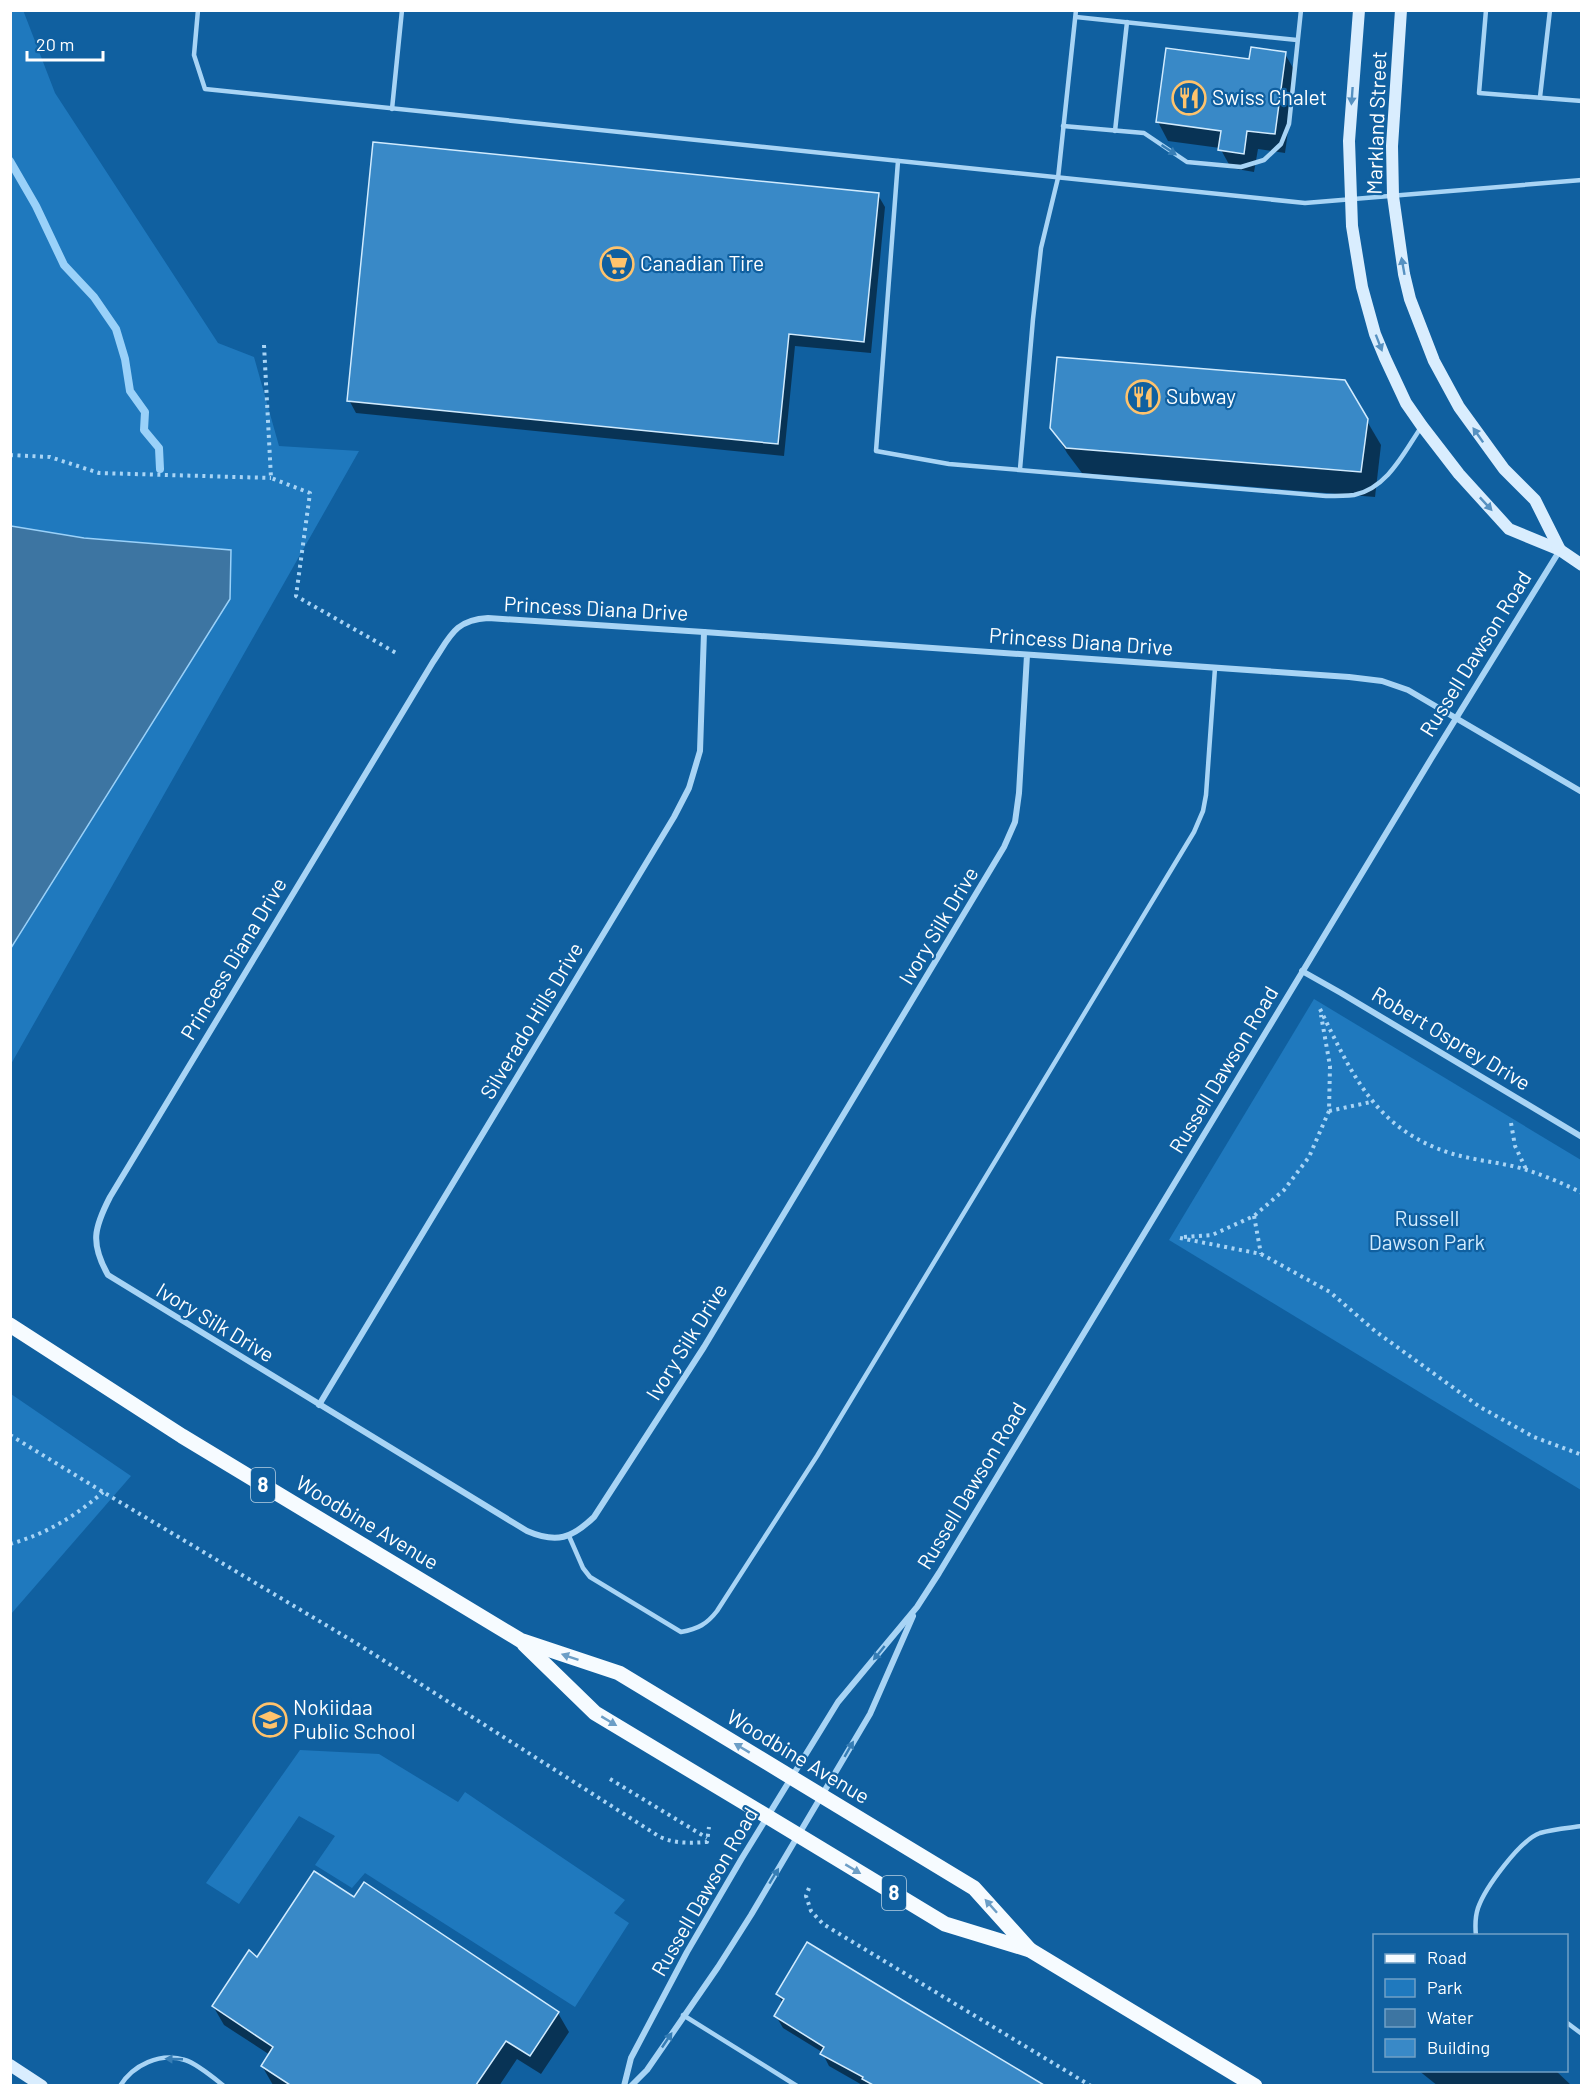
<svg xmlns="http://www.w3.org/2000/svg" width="1592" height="2096" font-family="Barlow,sans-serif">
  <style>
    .green { fill: #1f79be }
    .water { fill: #3d75a2; stroke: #9ad1f9; stroke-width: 1.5 }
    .shadow { fill: #0007 }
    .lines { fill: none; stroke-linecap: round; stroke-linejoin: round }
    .stream { stroke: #9ad1f9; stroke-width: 8 }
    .building { fill: #3989c7; stroke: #d1ebfe; stroke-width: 1.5 }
    .path { stroke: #a8d4f5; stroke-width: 4; stroke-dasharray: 3 4.5; stroke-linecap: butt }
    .lane { stroke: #a8d4f5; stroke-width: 4.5 }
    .street { stroke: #a8d4f5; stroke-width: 6 }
    .secondary { stroke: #d9edfe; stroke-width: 12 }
    .primary { stroke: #f6fbff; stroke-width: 15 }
    .oneway { fill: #5691c1 }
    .oneway2 { fill: #367db5 }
    .oneway3 { fill: #6c9ec6 }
    .labels { text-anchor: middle; stroke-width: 4.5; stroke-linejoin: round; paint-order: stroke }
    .shield { fill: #1060a0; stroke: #b7cfe2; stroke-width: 1.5 }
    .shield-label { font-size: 20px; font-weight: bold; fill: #fff }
    .poi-label { font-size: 21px; fill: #fff; stroke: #1060a0; text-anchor: start }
    .street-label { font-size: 21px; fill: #fff; stroke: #1060a0 }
    .park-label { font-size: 21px; fill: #d1ebfe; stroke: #1060a0 }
  </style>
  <rect width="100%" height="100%" fill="#1060a0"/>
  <!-- green -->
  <g class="green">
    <polygon points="23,10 55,93 218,343 254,357 279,446 359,451 11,1064 10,11"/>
    <polygon points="1314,999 1581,1160 1581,1490 1169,1240"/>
    <polygon points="11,1394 131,1476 11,1614"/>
    <polygon points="300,1750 379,1754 458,1802 465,1792 625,1900 614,1913 629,1923 575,2007 365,1873 352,1888 315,1865 335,1836 299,1816 239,1904 206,1883"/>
  </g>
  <!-- water -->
  <polygon class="water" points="11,526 84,538 231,550 230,599 11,948"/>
  <!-- shadow -->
  <g class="shadow">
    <polygon points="1285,54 1296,73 1285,153 1258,149 1254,172 1231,168 1220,148 1168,141 1158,122 1250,61"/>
    <polygon points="878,195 885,207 871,353 795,346 784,456 356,413 349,400"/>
    <polygon points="1344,382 1381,445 1375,497 1082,473 1067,453 1052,427"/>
    <polygon points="354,1899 558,2013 569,2032 541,2074 517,2059 499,2086 273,2085 262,2066 270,2055 224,2025 213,2006 258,1959"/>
    <polygon points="807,1944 1042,2086 864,2086 829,2066 822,2052 783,2028 776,2016 783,2004 778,1994"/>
    <polygon points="1418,2070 1555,2070 1572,2086 1438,2086"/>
  </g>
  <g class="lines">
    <!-- stream -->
    <polyline class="stream" points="10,161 36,206 64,265 94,297 116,329 125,359 130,391 145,412 144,430 159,448 160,469"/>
  </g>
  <!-- building -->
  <g class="building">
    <polygon points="1251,47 1286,52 1275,134 1247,131 1244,154 1218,150 1221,131 1156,122 1166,48 1249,59"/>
    <polygon points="373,142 879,193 864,342 789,334 778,444 347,401"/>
    <polygon points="1057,357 1345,380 1368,419 1361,472 1066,448 1050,428"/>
    <polygon points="314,1871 354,1897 364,1882 559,2012 530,2056 506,2041 476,2085 290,2085 261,2066 273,2047 212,2006 249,1950 257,1957"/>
    <polygon points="807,1942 904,2001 1044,2085 873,2085 862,2079 863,2077 820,2054 824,2047 774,2016 784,1999 776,1994"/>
  </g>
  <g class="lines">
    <!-- path -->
    <g class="path">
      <polyline points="264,345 271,478 310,493 296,596 398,654"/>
      <polyline points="10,455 50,457 99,473 271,478"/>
      <path d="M 1320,1009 C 1352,1074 1375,1129 1450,1153 C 1475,1161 1502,1162 1527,1170 C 1545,1176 1565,1184 1582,1193"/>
      <polyline points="1329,1111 1371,1102"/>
      <polyline points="1511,1123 1515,1146 1526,1169"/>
      <polyline points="1254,1216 1261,1254"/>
      <polyline points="1184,1237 1212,1235 1254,1216 1284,1190 1309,1157 1329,1111 1330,1066 1321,1015"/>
      <polyline points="1180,1238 1261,1254 1330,1292 1375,1331 1480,1407 1534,1437 1582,1455"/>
      <path d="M 10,1435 L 103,1492 L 361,1646 L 660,1837 C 676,1844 690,1843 707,1842 L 709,1827"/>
      <path d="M 10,1544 C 46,1534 76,1516 103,1492"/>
      <polyline points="610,1779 707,1838"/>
      <polyline points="809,1888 806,1896 811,1911 823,1924 1091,2086"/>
    </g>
    <!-- lane -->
    <g class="lane">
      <polyline points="198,10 194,55 205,89 1305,203 1582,180"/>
      <polyline points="1486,10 1479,93 1582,101"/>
      <polyline points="1076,17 1297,40"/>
      <polyline points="1540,97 1550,10"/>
      <polyline points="392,109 402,10"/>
      <polyline points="1063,126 1144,133 1187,162 1241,167 1264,160 1281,144 1289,124 1301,10"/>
      <polyline points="1115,131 1127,22"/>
      <path d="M 898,161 L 876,451 L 949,464 L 1326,496 C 1335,496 1345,496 1354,495 C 1388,488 1404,452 1422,426"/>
      <polyline points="1020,469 1033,319 1041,248 1058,178 1076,10"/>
      <path d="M 569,1536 L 583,1568 L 590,1577 L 681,1632 C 698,1629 707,1624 717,1611 L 817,1456 L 1194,832 L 1203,811 L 1206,795 L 1215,668"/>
      <path d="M 1476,1936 C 1475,1926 1475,1917 1478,1908 C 1485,1888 1520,1840 1540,1833 C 1553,1829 1568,1828 1582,1826"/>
      <polyline points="683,2015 797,2086"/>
      <polyline points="1566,2022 1582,2034"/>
      <path d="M 120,2086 C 133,2065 160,2052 185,2060 C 196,2063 214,2078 224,2086"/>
    </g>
    <!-- street -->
    <g class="street">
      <path d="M 1027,655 L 1019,793 L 1015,822 L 1004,847 L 704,1347 L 594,1517 C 572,1538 557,1544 527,1531 L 108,1275 C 90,1243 94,1228 110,1197 L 433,662 C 450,637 454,620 488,618 L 704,632 L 1349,677 L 1382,681 L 1408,690 L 1582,792"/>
      <polyline points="1302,971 1341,993 1582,1137"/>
      <polyline points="319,1405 674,817 689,788 700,751 704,632"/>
      <polyline points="624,2086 631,2058 687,1952 742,1858 838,1702 917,1607 939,1573 1431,759 1560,550"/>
      <polyline points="631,2086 647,2070 718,1967 751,1915 870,1714 913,1616"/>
    </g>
    <!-- secondary -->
    <g class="secondary">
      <polyline points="1359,10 1349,141 1352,226 1362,287 1375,334 1385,358 1406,403 1422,426 1459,474 1509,529 1560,550 1582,565"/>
      <polyline points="1401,10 1392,146 1393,196 1404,274 1410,299 1434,361 1459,407 1504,469 1535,500 1560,550"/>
      <polyline points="10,2065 42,2086"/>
    </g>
    <!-- primary -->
    <g class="primary">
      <polyline points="10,1325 182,1436 520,1640 619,1673 974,1888 1030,1950"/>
      <polyline points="524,1644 595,1713 798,1835 945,1924 1030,1950 1255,2086"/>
    </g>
  </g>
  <!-- one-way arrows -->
  <defs><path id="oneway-solid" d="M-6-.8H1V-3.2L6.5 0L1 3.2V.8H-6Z" transform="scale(1.5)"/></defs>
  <g class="oneway">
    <use href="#oneway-solid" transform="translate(1352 96) rotate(94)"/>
    <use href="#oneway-solid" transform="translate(1403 266) rotate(-100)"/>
    <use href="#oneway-solid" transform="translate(1379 343) rotate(69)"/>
    <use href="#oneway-solid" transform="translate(1478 435) rotate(-125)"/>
    <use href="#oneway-solid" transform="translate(1486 504) rotate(47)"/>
  </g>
  <g class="oneway2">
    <use href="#oneway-solid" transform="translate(1169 150) rotate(34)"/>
    <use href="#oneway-solid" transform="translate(879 1653) rotate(129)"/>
    <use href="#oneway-solid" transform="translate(849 1749) rotate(-60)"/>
    <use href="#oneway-solid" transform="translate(774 1876) rotate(-59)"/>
    <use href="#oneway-solid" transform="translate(667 2040) rotate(-56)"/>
    <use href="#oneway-solid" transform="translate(174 2059) rotate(-178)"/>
  </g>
  <g class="oneway3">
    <use href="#oneway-solid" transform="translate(570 1657) rotate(-161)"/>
    <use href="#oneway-solid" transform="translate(609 1721) rotate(31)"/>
    <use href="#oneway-solid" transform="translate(742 1748) rotate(-149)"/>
    <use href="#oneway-solid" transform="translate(853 1869) rotate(31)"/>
    <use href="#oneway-solid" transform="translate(991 1906) rotate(-132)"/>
  </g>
  <!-- icons -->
  <defs>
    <symbol id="restaurant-ring" viewBox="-11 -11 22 22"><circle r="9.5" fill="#1060a0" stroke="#ffc36c" stroke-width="1.5"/><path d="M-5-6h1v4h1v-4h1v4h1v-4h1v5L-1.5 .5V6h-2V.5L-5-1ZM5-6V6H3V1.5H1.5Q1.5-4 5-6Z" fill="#ffc36c"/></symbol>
    <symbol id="supermarket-ring" viewBox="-11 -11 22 22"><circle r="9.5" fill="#1060a0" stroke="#ffc36c" stroke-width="1.5"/><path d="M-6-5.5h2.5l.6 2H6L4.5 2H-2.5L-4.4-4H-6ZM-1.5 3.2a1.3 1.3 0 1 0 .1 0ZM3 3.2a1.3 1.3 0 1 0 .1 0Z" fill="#ffc36c"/></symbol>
    <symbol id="school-ring" viewBox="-11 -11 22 22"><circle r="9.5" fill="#1060a0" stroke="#ffc36c" stroke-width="1.5"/><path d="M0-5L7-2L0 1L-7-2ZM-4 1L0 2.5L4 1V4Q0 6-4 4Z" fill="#ffc36c"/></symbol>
  </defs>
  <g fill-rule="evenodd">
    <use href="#restaurant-ring" x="1170" y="79" width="38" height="38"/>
    <use href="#supermarket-ring" x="598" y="245" width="38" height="38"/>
    <use href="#restaurant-ring" x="1124" y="378" width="38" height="38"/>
    <use href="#school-ring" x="251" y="1701" width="38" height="38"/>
  </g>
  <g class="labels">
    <!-- shield labels -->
    <g class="shield">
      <rect x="251" y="1468" width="24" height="34" rx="4.5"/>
      <rect x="882" y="1876" width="24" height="34" rx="4.5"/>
    </g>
    <g class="shield-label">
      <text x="263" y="1492">8</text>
      <text x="894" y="1900">8</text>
    </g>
    <!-- poi labels -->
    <g class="poi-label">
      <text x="1212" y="105">Swiss Chalet</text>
      <text x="640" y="271">Canadian Tire</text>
      <text x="1166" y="404">Subway</text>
      <text x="293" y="1715">Nokiidaa<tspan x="293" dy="24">Public School</tspan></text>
    </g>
    <!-- street labels -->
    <g class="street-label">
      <text transform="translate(1377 123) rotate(-88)" y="7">Markland Street</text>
      <text transform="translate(596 609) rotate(3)" y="7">Princess Diana Drive</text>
      <text transform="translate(1081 642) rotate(4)" y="7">Princess Diana Drive</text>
      <text transform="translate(1476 654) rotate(-58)" y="7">Russell Dawson Road</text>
      <text transform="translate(939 926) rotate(-59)" y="7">Ivory Silk Drive</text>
      <text transform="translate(234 959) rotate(-59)" y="7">Princess Diana Drive</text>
      <text transform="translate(532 1021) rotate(-59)" y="7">Silverado Hills Drive</text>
      <text transform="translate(1451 1039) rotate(31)" y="7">Robert Osprey Drive</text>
      <text transform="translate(1224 1070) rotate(-59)" y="7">Russell Dawson Road</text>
      <text transform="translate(215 1323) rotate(31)" y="7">Ivory Silk Drive</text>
      <text transform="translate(687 1342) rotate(-58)" y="7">Ivory Silk Drive</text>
      <text transform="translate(972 1486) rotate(-59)" y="7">Russell Dawson Road</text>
      <text transform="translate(367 1523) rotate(31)" y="7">Woodbine Avenue</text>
      <text transform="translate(798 1757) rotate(31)" y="7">Woodbine Avenue</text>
      <text transform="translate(705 1892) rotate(-60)" y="7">Russell Dawson Road</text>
    </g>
    <!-- park labels -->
    <g class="park-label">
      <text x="1427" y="1226">Russell<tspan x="1427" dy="24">Dawson Park</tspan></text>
    </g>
  </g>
  <!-- border -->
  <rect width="1592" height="2096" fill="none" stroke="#ffffff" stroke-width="24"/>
  <!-- legend -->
  <rect x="1373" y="1934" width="195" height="138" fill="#1060a0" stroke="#70a0c6" stroke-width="1.5"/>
  <rect x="1385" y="1954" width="30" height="9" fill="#f6fbff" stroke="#70a0c6" stroke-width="1.5"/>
  <text x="1427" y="1964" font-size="18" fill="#ffffff">Road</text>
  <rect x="1385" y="1979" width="30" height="18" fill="#1f79be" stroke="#70a0c6" stroke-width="1.5"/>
  <text x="1427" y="1994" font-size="18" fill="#ffffff">Park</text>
  <rect x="1385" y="2009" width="30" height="18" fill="#3d75a2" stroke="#70a0c6" stroke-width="1.5"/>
  <text x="1427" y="2024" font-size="18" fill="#ffffff">Water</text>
  <rect x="1385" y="2039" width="30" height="18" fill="#3989c7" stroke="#70a0c6" stroke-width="1.5"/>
  <text x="1427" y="2054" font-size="18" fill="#ffffff">Building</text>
  <!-- scale -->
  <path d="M27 51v9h76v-9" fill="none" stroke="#ffffff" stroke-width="3"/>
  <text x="36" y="51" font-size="18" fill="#ffffff" stroke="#1060a0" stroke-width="4.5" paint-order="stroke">20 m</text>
</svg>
